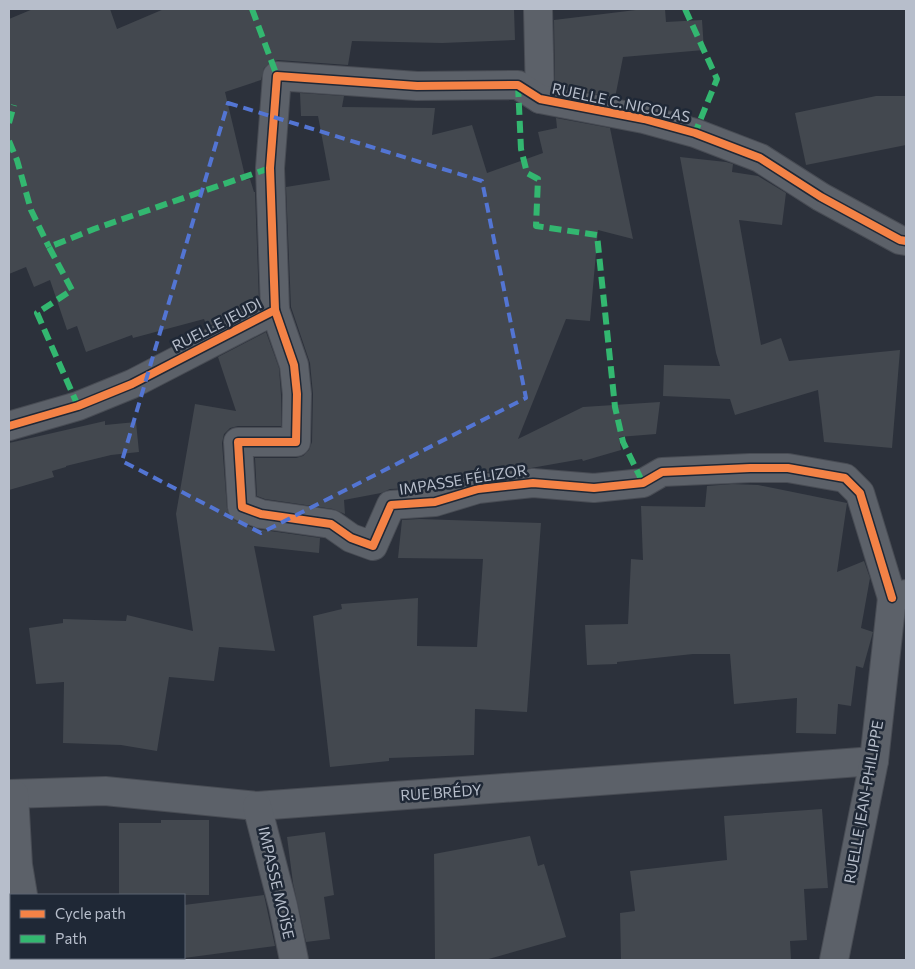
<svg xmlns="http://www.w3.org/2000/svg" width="915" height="969" font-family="Commissioner,sans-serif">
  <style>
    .building { fill: #43484f }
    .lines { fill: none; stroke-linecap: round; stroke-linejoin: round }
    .minor-casing { stroke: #484c54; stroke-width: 30 }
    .minor { stroke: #5c6169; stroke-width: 28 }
    .quiet { stroke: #33b770; stroke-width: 6; stroke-dasharray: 12 6; stroke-linecap: butt }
    .cycleway-casing { stroke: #1f2836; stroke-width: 11 }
    .cycleway { stroke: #f48246; stroke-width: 8 }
    .marked { fill: none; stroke: #5375d3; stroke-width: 4; stroke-dasharray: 10 6; stroke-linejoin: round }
    .labels { text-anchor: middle; stroke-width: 5; stroke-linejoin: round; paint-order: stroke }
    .street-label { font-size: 15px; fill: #b7becb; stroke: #1f2836 }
  </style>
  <rect width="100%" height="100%" fill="#2c313b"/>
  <!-- building -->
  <g class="building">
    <polygon points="33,9 110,9 117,29 164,9 514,9 515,40 442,43 352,41 348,65 278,60 271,62 264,68 261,80 225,92 246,180 250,179 254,192 255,192 259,301 207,327 204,319 133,338 132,335 86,352 77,326 67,330 50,280 34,287 26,267 9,274 9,19"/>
    <polygon points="644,9 665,9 666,22 702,20 704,50 623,57 615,98 555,86 554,20"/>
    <polygon points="300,93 344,96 342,107 435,108 432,135 472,125 487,173 543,153 538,132 557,128 556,118 610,128 633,239 598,230 590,321 566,319 518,439 583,407 660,402 656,434 619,437 621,450 583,461 582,459 531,468 476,473 448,482 413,488 390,489 381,493 344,500 345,514 333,509 265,499 257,496 255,458 296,458 303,456 309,450 312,442 313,394 310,363 291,307 286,187 330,180 318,116 301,116"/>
    <polygon points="876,96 906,96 906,145 806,165 795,113"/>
    <polygon points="680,157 726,162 733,164 732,172 758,176 786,193 782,225 739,220 761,345 781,338 789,361 900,350 892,448 824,442 818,390 735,415 730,399 663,396 664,365 720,366 716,353"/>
    <polygon points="266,332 279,368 281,395 281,426 238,426 230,428 224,434 222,443 227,508 230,517 236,521 256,529 320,538 319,553 254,546 275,651 219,647 214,681 169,677 157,751 121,745 63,743 64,682 36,684 29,628 63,623 63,619 126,621 127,615 193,631 176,514 195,404 236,411 218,357"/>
    <polygon points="105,421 105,425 136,422 139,452 111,455 66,466 66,467 52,471 54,477 9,490 9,443"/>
    <polygon points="732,484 758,485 847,503 837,572 864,561 870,578 861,628 873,632 863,668 856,666 851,706 838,704 836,734 796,733 797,698 734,704 730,654 693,654 617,662 617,664 587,665 585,625 628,624 631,559 643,560 641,506 705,507 707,486"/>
    <polygon points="420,519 541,523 527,712 475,709 474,755 389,758 389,761 330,767 313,616 342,609 341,604 418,598 417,646 477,647 483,559 398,558 402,520"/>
    <polygon points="822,809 828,888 804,889 807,940 790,941 791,959 621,960 620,913 635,911 630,871 727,860 724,816"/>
    <polygon points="161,820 209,820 209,895 119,895 119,823 161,823"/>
    <polygon points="325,832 334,895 324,897 330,939 306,942 293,883 287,837"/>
    <polygon points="530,836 538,866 544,864 566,937 485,960 435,960 434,854"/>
    <polygon points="264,895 275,946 184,958 184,905"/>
  </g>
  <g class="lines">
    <defs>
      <g id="minor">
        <polyline points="538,9 540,99"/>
        <polyline points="275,310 294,365 297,394 296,442 238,442 242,507 261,514 331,524 351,538 373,546 391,505 435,502 478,489 533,483 594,488 643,483 662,472 750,468 788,468 845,478 860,493 892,598"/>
        <polyline points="9,426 78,406 132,384 275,310 270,168 277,76 417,86 518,85 540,99 644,119 695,133 760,158 821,197 900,240 906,241"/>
        <polyline points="9,794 105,791 257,806 874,761"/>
        <polyline points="14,794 18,865 23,895"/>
        <polyline points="257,806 283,906 294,960"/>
        <polyline points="43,958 44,960"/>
        <polyline points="834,960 874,761 892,598 906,594"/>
      </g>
    </defs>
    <!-- minor casing -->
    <use href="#minor" class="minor-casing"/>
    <!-- minor -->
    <use href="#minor" class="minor"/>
    <!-- quiet -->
    <g class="quiet">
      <polyline points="252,9 277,76"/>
      <polyline points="685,9 717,79 695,133"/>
      <polyline points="518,85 521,149 527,173 538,179 536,226 597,235 615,407 623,442 643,483"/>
      <polyline points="9,123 14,105"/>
      <polyline points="9,141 17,160 31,210 49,247"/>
      <polyline points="78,406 37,313 72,290 49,247 94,229 270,168"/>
    </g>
    <defs>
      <g id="cycleway">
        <polyline points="275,310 294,365 297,394 296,442 238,442 242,507 261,514 331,524 351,538 373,546 391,505 435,502 478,489 533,483 594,488 643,483 662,472 750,468 788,468 845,478 860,493 892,598"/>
        <polyline points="9,426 78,406 132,384 275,310 270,168 277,76 417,86 518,85 540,99 644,119 695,133 760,158 821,197 900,240 906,241"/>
      </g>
    </defs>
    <!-- cycleway casing -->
    <use href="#cycleway" class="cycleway-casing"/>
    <!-- cycleway -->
    <use href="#cycleway" class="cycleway"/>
  </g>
  <!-- marked area -->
  <path class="marked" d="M 228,103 L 482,181 L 526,398 L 261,533 L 122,461 Z"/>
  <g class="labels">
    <!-- street labels -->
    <g class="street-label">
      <text transform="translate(621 103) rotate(12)" y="5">RUELLE C. NICOLAS</text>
      <text transform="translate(217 325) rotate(-27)" y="5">RUELLE JEUDI</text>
      <text transform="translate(463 480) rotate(-9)" y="5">IMPASSE FÉLIZOR</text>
      <text transform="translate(441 793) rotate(-4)" y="5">RUE BRÉDY</text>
      <text transform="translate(864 802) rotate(-80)" y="5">RUELLE JEAN-PHILIPPE</text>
      <text transform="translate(276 883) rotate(77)" y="5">IMPASSE MOÏSE</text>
    </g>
  </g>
  <!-- border -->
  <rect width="915" height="969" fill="none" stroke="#b7becb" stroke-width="20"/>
  <!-- legend -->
  <rect x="10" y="894" width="175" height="65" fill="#1f2836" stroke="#5c6472"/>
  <rect x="20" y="910" width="25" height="8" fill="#f48246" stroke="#5c6472"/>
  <text x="55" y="919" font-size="15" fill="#b7becb">Cycle path</text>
  <rect x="20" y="935" width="25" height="8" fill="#33b770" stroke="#5c6472"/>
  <text x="55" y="944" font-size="15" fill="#b7becb">Path</text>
</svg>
